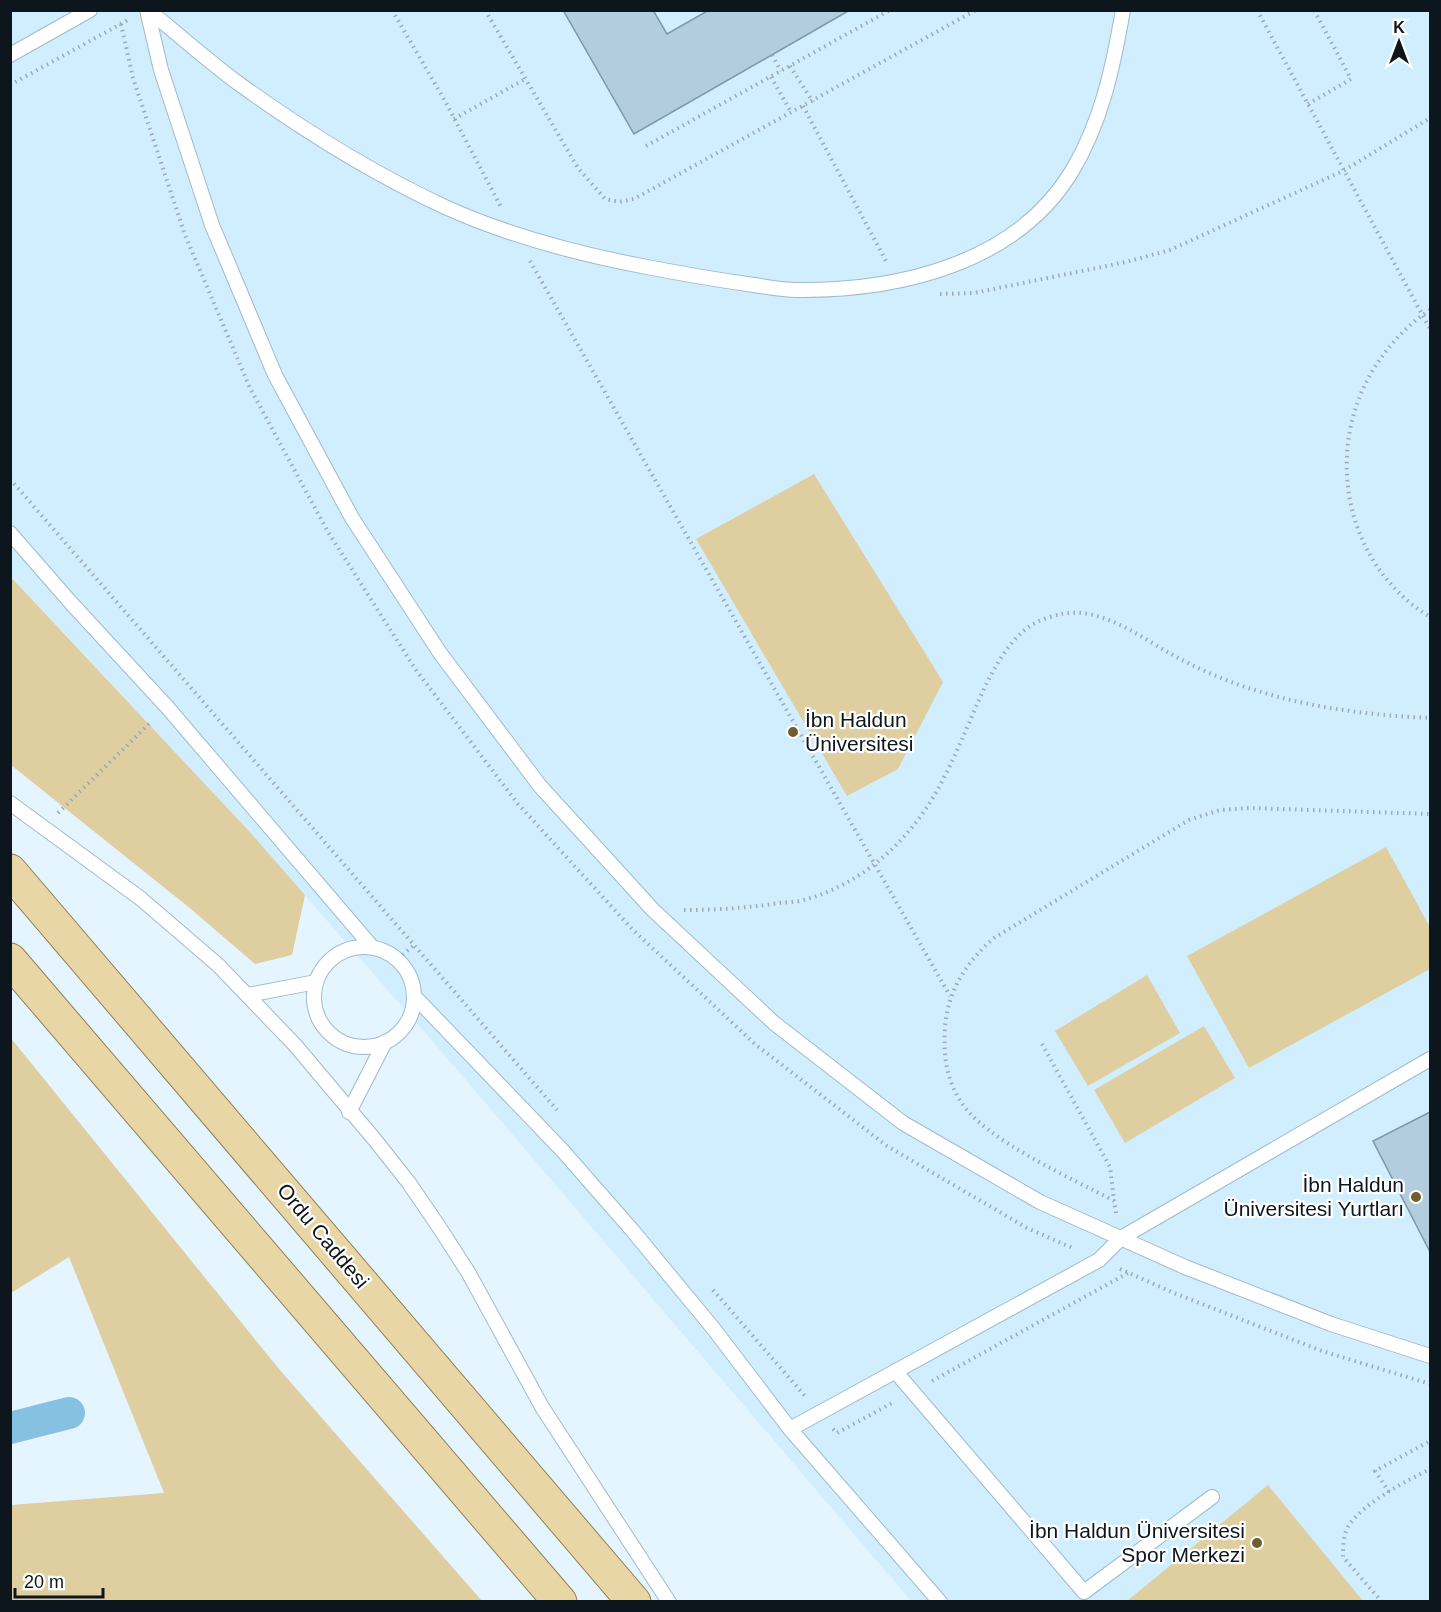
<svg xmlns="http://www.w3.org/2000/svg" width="1441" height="1612" font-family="Helvetica,sans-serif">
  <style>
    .built { fill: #d1eeff }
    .green { fill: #dfcea0 }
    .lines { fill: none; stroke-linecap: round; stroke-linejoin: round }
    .canal { stroke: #87c1e2; stroke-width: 32 }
    .building { fill: #b2cede; stroke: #7c97a6; stroke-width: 1.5 }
    .lane-casing { stroke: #9fbaca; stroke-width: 16 }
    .primary-casing { stroke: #91814f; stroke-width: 35 }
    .path { stroke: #9baab3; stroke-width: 4; stroke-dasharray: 1.5 4.5; stroke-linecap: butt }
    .lane { stroke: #fff; stroke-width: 14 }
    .primary { stroke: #e8d6a6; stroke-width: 33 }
    .poi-dot { fill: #705e2d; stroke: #fff; stroke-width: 2 }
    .labels { text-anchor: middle; stroke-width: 4.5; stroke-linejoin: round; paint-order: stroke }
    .poi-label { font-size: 21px; fill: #0c161c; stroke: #fff; text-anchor: end }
    .street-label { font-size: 21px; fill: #0c161c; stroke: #fff }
  </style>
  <rect width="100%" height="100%" fill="#e4f5ff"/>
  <!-- built -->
  <polygon class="built" points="10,11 1430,11 1430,1601 911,1601 460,1073 248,830 11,576"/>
  <!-- green -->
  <g class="green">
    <polygon points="814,474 943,682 898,769 847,796 696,539"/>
    <polygon points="10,576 248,830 305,895 292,955 255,964 191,909 11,765"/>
    <polygon points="1386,847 1430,927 1430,969 1249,1068 1187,956"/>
    <polygon points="1147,975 1180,1033 1088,1086 1055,1031"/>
    <polygon points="1204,1026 1235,1078 1125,1143 1094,1090"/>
    <polygon points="10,1037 279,1369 482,1601 11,1601 11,1505 164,1493 69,1257 11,1293"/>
    <polygon points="1268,1485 1363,1601 1127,1601"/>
  </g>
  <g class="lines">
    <!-- canal -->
    <polyline class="canal" points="10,1428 69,1413"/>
  </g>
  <!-- building -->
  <g class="building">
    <polygon points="563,10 653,10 667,34 709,10 850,10 634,134"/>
    <polygon points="1430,1112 1430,1252 1373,1141"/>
  </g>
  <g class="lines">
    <defs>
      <g id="lane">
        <polyline points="147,10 161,70 212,225 275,375 352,518 440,653 540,786 653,910 774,1023 903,1123 1040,1202 1185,1267 1331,1324 1430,1356"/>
        <path d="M 148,10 C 178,34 207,60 238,83 C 303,130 372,173 445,207 C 509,236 578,254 647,267 C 683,274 718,280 754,285 C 768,287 782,290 796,290 C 898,291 1016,264 1072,171 C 1102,121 1113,67 1123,10"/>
        <polyline points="10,55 90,10"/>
        <polyline points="10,533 72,604 168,708 372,947"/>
        <polyline points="10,803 140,898 218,965 295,1045 375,1140 409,1183 439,1227 468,1272 542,1407 669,1602"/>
        <circle cx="364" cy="997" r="50"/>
        <polyline points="248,995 316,982"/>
        <polyline points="415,997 562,1150 632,1230 713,1328 790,1429 940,1602"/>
        <polyline points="349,1112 385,1042"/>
        <polyline points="895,1371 1084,1592 1212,1497"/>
        <polyline points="790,1429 1099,1260 1121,1238 1430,1059"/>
      </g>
      <g id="primary">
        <polyline points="10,871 634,1602"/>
        <polyline points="10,960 560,1602"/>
      </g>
    </defs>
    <!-- lane casing -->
    <use href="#lane" class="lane-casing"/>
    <!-- primary casing -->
    <use href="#primary" class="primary-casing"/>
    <!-- path -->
    <g class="path">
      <polyline points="392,10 445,101 501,207"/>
      <polyline points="485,10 578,168 605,199 619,202 634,199 976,10"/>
      <polyline points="1257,10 1430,329"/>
      <polyline points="121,24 133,78 185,235 250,388 328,532 416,670 518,804 632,929 755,1044 887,1146 1027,1228 1075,1249"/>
      <polyline points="772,55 781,71"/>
      <polyline points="790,66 813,102"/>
      <polyline points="771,77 791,112"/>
      <polyline points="10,85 128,20"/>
      <polyline points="1308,104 1351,79 1314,10"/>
      <polyline points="803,106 886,261"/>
      <polyline points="454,119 525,79"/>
      <polyline points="646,146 890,10"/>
      <polyline points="530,261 950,996"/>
      <polyline points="940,294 974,293 1126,262 1170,250 1343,171 1430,118"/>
      <path d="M 1430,310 C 1414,320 1399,335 1387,350 C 1320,433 1338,561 1430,617"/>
      <polyline points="10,479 557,1110"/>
      <polyline points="58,813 151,722"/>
      <path d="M 684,910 C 716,910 747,908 779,903 C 788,902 798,902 807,899 C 856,885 896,852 925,810 C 940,788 952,762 963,737 C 979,701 999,643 1035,623 C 1042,619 1053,616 1061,614 C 1100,606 1139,636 1171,654 C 1251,699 1340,714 1430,718"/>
      <polyline points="398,959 414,945"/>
      <polyline points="1042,1044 1110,1167 1114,1200"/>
      <path d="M 1116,1213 L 1114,1201 C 1072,1178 986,1141 961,1102 C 946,1079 943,1054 945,1027 C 948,990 967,961 994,938 L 1189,820 L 1220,810 L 1250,808 L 1430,814"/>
      <polyline points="1120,1269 1174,1293 1322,1351 1430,1384"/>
      <polyline points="713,1290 805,1396"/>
      <polyline points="932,1381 1128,1273"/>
      <polyline points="833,1429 837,1433 894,1402"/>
      <polyline points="1389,1492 1375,1471 1430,1441"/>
      <path d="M 1382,1602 L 1343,1557 C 1343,1547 1343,1534 1349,1525 C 1366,1501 1405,1482 1430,1469"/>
    </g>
    <!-- lane -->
    <use href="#lane" class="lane"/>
    <!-- primary -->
    <use href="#primary" class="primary"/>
  </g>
  <!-- markers -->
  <g class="poi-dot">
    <circle cx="793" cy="732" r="6"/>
    <circle cx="1416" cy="1197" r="6"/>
    <circle cx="1257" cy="1543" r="6"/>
  </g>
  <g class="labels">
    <!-- poi labels -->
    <g class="poi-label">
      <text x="805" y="727" text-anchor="start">İbn Haldun<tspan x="805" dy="24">Üniversitesi</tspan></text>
      <text x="1404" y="1192">İbn Haldun<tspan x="1404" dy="24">Üniversitesi Yurtları</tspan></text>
      <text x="1245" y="1538">İbn Haldun Üniversitesi<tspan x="1245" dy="24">Spor Merkezi</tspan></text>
    </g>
    <!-- street labels -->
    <g class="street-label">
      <text transform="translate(323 1236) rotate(50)" y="7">Ordu Caddesi</text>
    </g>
  </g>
  <!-- border -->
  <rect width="1441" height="1612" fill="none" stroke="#0c161c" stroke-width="24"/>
  <!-- north arrow -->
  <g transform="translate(1399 42)" stroke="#ffffff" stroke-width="4.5" paint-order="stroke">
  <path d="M0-4.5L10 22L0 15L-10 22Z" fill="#0c161c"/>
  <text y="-9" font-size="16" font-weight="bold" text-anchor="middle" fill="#0c161c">K</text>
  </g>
  <!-- scale -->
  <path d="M15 1588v9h88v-9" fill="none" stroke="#0c161c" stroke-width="3"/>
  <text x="24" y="1588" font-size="18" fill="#0c161c" stroke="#ffffff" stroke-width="4.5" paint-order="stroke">20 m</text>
</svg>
